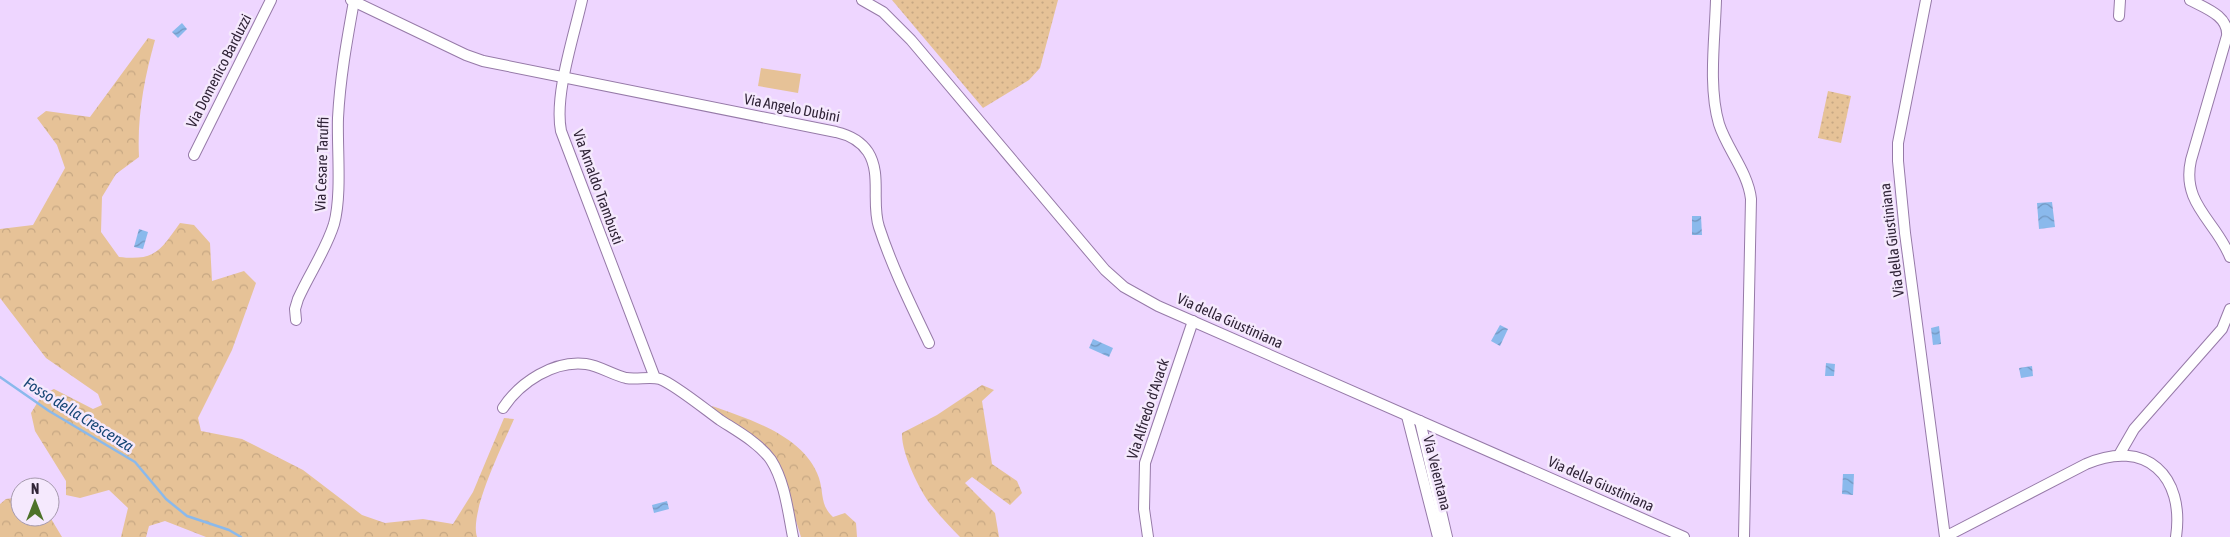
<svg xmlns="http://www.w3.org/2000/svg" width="2230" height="537" font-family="'Asap Condensed',sans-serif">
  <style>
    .grass { fill: url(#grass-dots) }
    .forest { fill: url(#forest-crowns) }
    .pitch { fill: #e6c297 }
    .water { fill: url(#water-waves) }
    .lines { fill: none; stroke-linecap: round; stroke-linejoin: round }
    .stream { stroke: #8ab9ec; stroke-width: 2.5 }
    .minor-casing { stroke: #967aa8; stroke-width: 12 }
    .minor { stroke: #fff; stroke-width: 10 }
    .labels { text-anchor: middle; stroke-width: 5; stroke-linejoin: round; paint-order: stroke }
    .street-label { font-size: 15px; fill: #302437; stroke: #f5e9fd }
    .water-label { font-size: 16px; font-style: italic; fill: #164675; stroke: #f5e9fd }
  </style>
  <defs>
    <pattern id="grass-dots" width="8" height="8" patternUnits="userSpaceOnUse" patternTransform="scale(1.25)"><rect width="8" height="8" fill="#e6c297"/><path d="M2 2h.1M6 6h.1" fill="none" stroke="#c6a783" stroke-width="1.8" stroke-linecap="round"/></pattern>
    <pattern id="forest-crowns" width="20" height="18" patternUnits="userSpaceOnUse" patternTransform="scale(1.25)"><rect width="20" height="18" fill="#e6c297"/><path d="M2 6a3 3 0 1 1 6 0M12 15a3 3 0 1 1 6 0" fill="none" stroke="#c6a783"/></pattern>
    <pattern id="water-waves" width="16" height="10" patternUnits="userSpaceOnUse" patternTransform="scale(1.25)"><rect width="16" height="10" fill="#8ab9ec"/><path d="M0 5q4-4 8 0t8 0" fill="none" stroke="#7196c0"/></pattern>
  </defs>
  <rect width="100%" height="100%" fill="#eed6ff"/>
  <!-- grass -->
  <g class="grass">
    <polygon points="892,0 1058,0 1040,68 1029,80 983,108"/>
    <polygon points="1828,91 1851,96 1841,143 1818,138"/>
  </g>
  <!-- forest -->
  <g class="forest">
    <path d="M 148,38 L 155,40 C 144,79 137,117 139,157 L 116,174 L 102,197 L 101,232 L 119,257 C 155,261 160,251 180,223 L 194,225 L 210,243 L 212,281 L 244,271 L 256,283 L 232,350 L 198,418 L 201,431 L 242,439 L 303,470 L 362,515 L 385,523 L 423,519 L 453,524 L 473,492 L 504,418 L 514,419 C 503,445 469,512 477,537 L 206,537 L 165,521 L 149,526 L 146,537 L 121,537 L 128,508 L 109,490 L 80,498 L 66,495 L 66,481 L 35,431 L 31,413 L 42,395 L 54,389 L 93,409 L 102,405 L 98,394 L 46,358 L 0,298 L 0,229 L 33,225 L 65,168 L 57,145 L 37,118 L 46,111 L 90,117 Z"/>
    <path d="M 982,385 L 994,390 L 982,401 L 992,464 L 1017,481 L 1022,493 L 1010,505 L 972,477 L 965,483 L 995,513 L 999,537 L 960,537 C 950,527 940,516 931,505 C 919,490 901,452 902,433 L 937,415 Z"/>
    <path d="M 712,406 C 749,419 805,436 819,478 C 824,494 820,505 833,517 L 845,513 L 856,523 L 857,537 L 801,537 L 782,476 L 771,454 L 713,412 Z"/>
    <polygon points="20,497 20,517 50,517 62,537 0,537 0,504 6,499"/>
  </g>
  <!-- pitch -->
  <polygon class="pitch" points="761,68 801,74 798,93 758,86"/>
  <!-- water -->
  <g class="water">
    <polygon points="182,23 187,29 178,38 172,32"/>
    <polygon points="2052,202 2055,227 2039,229 2037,203"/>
    <polygon points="1692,216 1701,216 1702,235 1692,235"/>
    <polygon points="139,229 148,232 143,249 134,247"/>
    <polygon points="1500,325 1508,329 1500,346 1491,341"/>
    <polygon points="1939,326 1941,344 1933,345 1931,328"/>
    <polygon points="1093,339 1113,348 1109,357 1089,348"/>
    <polygon points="1826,363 1835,364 1834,376 1825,376"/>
    <polygon points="2032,366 2033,376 2021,378 2019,368"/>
    <polygon points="1843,474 1854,474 1853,495 1842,494"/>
    <polygon points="667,501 669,509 654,513 652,505"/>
  </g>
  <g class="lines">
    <!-- stream -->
    <polyline class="stream" points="0,377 49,411 135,462 166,499 187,516 229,530 241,537"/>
    <defs>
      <g id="minor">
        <path d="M 351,0 L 466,55 L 483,61 L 836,132 C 849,135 860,140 868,152 C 882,174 871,203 879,227 C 892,267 911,305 929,343"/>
        <path d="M 582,0 C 574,36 554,95 561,131 L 655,378"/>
        <polyline points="862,0 883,12 911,40 1105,270 1124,287 1158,306 1684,537"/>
        <path d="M 1716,0 C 1715,38 1708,87 1719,124 C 1727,149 1748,172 1751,199 L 1744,537"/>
        <polyline points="1926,0 1898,143 1898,161 1905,233 1945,537"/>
        <path d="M 2190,0 C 2205,8 2229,16 2227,36 L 2191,160 C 2181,204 2216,221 2230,257"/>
        <polyline points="2119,16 2120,0"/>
        <polyline points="194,155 271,0"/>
        <path d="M 296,320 L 295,309 L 298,299 C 309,274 326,250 334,224 C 342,195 337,149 338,118 C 340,78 347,40 354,1"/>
        <path d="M 503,408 C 520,382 554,360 586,364 C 600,366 613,375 626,378 C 637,380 650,376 660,379 C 674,384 706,410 720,420 C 737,431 759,443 771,460 C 785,482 788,512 793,537"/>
        <polyline points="1407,416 1438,537"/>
        <polyline points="1420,421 1447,537"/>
        <polyline points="2119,455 2134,429 2222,329 2230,309"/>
        <polyline points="1148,537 1144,509 1145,463 1193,321"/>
        <path d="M 1945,537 L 2086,464 C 2146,438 2185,476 2176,537"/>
      </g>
    </defs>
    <!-- minor casing -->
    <use href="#minor" class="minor-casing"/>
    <!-- minor -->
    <use href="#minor" class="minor"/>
  </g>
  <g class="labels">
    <!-- street labels -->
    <g class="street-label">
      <text transform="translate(219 71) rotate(-63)" y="5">Via Domenico Barduzzi</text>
      <text transform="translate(792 108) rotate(11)" y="5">Via Angelo Dubini</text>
      <text transform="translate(322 164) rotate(-88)" y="5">Via Cesare Taruffi</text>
      <text transform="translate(598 187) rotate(70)" y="5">Via Arnaldo Trambusti</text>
      <text transform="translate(1892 240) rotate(-97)" y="5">Via della Giustiniana</text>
      <text transform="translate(1230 321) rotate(24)" y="5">Via della Giustiniana</text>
      <text transform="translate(1148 409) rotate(-72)" y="5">Via Alfredo d'Avack</text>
      <text transform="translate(1437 473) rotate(76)" y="5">Via Veientana</text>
      <text transform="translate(1601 484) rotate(24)" y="5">Via della Giustiniana</text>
    </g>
    <!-- water labels -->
    <g class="water-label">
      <text transform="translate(79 414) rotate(32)" y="6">Fosso della Crescenza</text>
    </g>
  </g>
  <!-- north arrow -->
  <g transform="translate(35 502)"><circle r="24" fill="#f5e9fd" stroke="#a69aae"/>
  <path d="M0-4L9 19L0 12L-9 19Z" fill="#4e722a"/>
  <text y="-8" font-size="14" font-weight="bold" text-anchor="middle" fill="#302437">N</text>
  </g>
</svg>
